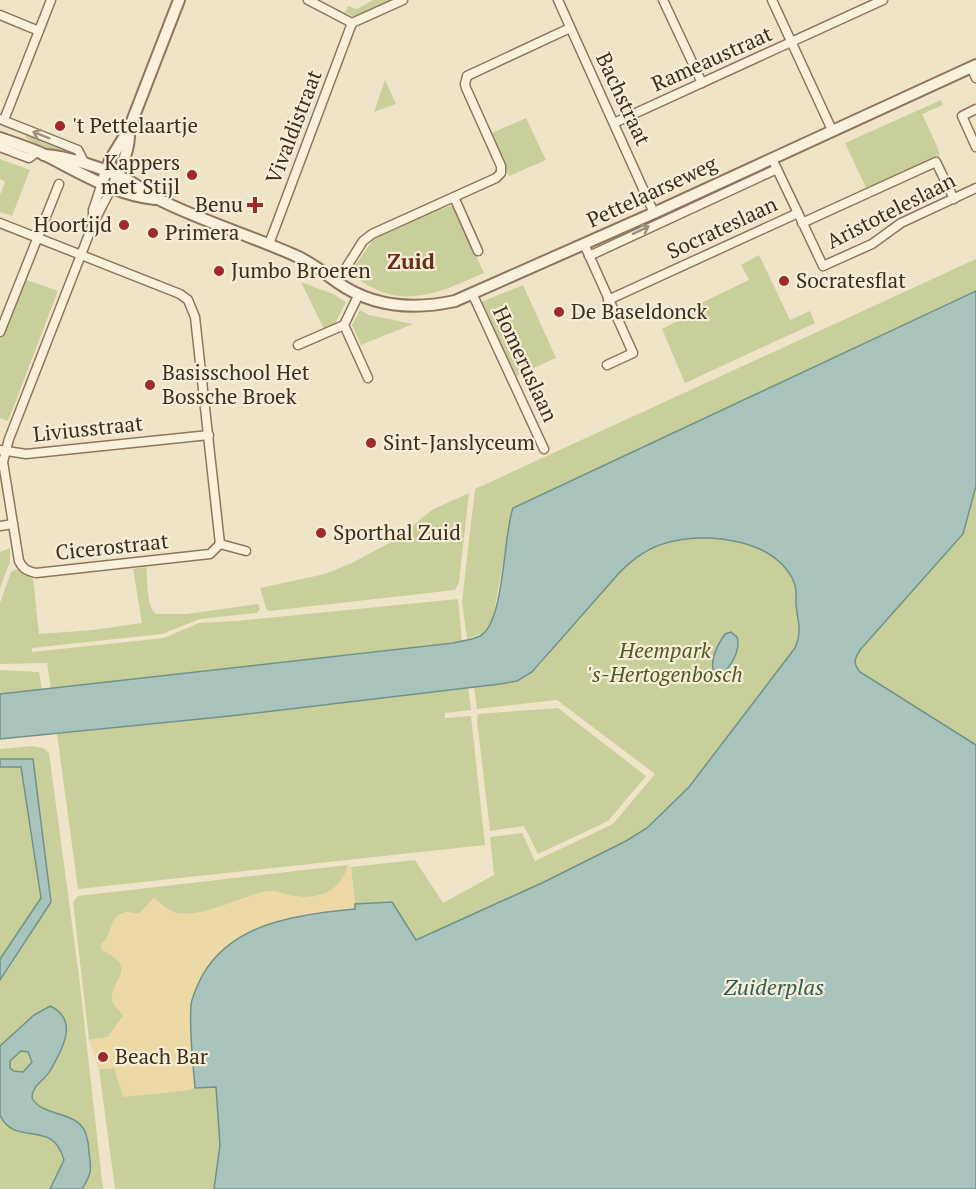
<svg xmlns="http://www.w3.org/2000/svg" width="976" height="1189" font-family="'PT Serif',serif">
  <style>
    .green { fill: #c9cf9b }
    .sand { fill: #ecd9a5 }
    .water { fill: #a9c4bc; stroke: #6f938a; stroke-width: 1.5; fill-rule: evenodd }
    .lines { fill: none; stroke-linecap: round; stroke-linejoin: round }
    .minor-casing { stroke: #8d765c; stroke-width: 11 }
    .tertiary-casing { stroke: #8d765c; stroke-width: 14 }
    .minor { stroke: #faf1dc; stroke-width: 8 }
    .tertiary { stroke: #faf1dc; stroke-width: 10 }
    .oneway { stroke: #9c907e }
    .poi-dot { fill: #9e2a2b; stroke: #f7eed8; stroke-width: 2 }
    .labels { text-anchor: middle; stroke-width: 4.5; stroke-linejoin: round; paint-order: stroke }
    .street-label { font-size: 21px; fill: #3d2e20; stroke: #f7eed8 }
    .poi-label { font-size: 21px; fill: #3d2e20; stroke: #f7eed8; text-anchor: start }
    .park-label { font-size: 21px; font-style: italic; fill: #4d5a26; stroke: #f7eed8 }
    .neighbourhood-label { font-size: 22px; font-weight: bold; fill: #6b2e1e; stroke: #f7eed8 }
    .water-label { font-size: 22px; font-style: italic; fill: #2f5d5a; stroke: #f7eed8 }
  </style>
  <rect width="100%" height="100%" fill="#f0e4c8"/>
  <!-- green -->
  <g class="green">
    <polygon points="373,0 397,0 358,19 345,12 348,6 357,9"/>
    <polygon points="385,80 396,104 374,112"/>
    <polygon points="941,100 943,105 922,114 937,146 940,157 868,192 845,143"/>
    <polygon points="526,118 546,160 509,176 490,134"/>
    <polygon points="27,132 44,139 46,143 70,152 76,152 79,158 38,146 25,137"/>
    <polygon points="0,159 30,170 12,216 0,212 0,195 5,182 0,179"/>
    <path d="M 453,205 L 484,273 C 449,288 411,308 373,288 C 365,284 357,278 349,274 L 373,240 L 430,213 Z"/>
    <polygon points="759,255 790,320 810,311 815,323 685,383 662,329 699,310 697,305 749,280 741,265"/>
    <polygon points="976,259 976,291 513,508 493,618 483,633 467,639 462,601 475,489"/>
    <polygon points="24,279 58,291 8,421 0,418 0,339"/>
    <polygon points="301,282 333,294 346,302 335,324 324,329"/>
    <polygon points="523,285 556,358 514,377 481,302"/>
    <polygon points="360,310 369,315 413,324 361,345 352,325"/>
    <path d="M 976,486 L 976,745 L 860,672 C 853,663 854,660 860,651 L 962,535 Z"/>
    <polygon points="469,493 459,582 455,590 269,611 266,608 260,588 325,574 352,563 395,540 432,510"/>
    <path d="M 700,537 C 734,537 783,548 795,585 C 797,593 796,601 797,609 C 801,630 801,639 789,657 L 689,787 L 647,828 L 626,841 L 544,882 L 415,940 L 392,902 L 355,904 L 351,867 L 415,860 L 443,903 L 494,875 L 490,837 L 522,833 L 535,861 L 613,824 L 655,774 L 557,700 L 477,709 L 474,687 C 491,684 512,685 527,676 C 539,669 549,653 558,642 C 597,595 633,540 700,537 Z"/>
    <polygon points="10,548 10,562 0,588 0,552"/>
    <path d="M 146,567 C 148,581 146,605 156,614 L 187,614 L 258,604 L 260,609 L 257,613 L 200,619 L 162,634 L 32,648 L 32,652 L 164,638 L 199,623 L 236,621 L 458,599 L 462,641 L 51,689 L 47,663 L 0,664 L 0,603 L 11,572 L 17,569 L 24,575 L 33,578 L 39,634 L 93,630 L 142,623 L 133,569 Z"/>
    <polygon points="0,670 39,672 42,690 0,694"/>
    <polygon points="468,687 471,710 445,713 445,718 471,716 485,845 78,889 57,734 267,712"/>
    <polygon points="558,708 646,776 608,821 538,854 524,826 490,831 477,720 478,714"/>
    <polygon points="31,746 43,748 49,753 79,976 103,1189 0,1189 0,749"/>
    <path d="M 348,865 C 341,891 321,900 294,896 C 283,895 275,889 263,892 C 237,898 199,920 173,912 C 166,909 159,903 154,898 L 139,914 L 126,912 L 114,920 L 102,950 C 144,969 104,984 114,1004 C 116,1007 121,1012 124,1015 L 108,1037 L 89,1040 L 73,902 L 78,896 Z"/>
    <polygon points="193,1063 195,1088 216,1087 220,1145 214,1189 115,1189 99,1069"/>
  </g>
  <!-- sand -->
  <path class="sand" d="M 348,865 L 351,867 L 355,909 L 280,920 L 248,931 L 228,945 L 191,1004 L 195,1088 L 184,1091 L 123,1097 L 114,1068 L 99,1069 L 89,1040 L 108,1037 L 123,1016 C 121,1012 117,1008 114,1005 C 103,985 144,969 102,950 L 101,944 C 112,937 110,915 124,913 C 129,912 134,914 139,914 L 154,898 C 159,902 166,909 173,912 C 199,920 237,898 263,892 C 275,889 283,894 294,896 C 321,900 341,891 348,865 Z"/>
  <!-- water -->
  <g class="water">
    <path d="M 976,291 L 976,486 L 963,534 L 860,650 C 854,660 853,663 860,672 L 976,745 L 976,1189 L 214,1189 L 220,1145 L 216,1087 L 195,1088 C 193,1061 189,1032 191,1005 C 192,996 198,984 202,976 C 233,921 299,915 355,909 L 355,904 L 392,902 L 416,940 L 544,882 L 626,841 L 647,828 L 689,787 L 795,648 C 803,629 797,621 796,603 C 796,597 797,591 795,585 C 780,539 705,531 666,543 C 648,548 633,559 620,572 L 532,672 L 517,681 L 500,684 L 230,716 L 0,739 L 0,694 L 453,643 C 461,641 472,640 480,636 C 505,622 503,535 513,508 Z"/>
    <path d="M 731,632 L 737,637 C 741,649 731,670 719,674 L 714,673 C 709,659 718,644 725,634 Z"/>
    <polygon points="0,759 33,759 51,902 0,980 0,959 41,898 21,767 0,767"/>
    <path d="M 50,1006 C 80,1020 62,1050 50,1071 C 44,1081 32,1085 32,1098 C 43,1118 78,1110 86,1134 C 88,1140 89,1147 89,1153 C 92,1170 91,1175 82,1189 L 50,1189 L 64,1160 C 52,1117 15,1148 0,1115 L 0,1046 L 34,1015 ZM 21,1051 L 28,1052 L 32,1062 L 23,1072 L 14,1071 L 10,1068 L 10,1061 Z"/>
  </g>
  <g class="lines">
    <defs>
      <g id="minor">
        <polyline points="308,0 352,23 403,0"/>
        <polyline points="558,0 654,213"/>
        <polyline points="663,0 702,83"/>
        <polyline points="772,0 832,130"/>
        <polyline points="0,15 39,31"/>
        <polyline points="971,67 976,78"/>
        <polyline points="976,109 962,116 976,147"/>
        <polyline points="0,119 78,150 85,164"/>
        <polyline points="4,120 51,0"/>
        <polyline points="614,123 883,0"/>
        <polyline points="0,147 29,158 37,152"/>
        <polyline points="775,165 798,213"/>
        <path d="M 112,187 L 93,224 L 9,439 L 3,462 L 19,561 C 23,569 27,571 36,573 L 210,554 L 220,544"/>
        <polyline points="454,197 478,251"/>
        <polyline points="0,223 180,294 188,300 195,317 220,544"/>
        <polyline points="93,223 93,210 102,183"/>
        <polyline points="802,223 936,162 954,199"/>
        <polyline points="269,244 352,23"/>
        <polyline points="584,244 633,353 607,365"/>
        <polyline points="589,256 777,169"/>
        <polyline points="337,282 363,241 372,234 496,178 501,173 501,166 466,88 465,84 467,76 570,28"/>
        <polyline points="472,293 544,449"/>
        <polyline points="608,300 798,213 823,266 872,244 901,223 976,188"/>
        <polyline points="344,325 368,378"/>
        <polyline points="0,332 59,184"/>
        <polyline points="298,345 344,325 359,294"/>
        <polyline points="0,450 26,454 209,435"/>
        <polyline points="0,526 13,524"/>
        <polyline points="220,544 246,551"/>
      </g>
      <g id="tertiary">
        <path d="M 0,138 C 14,143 30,148 43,154 C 79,172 115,195 155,199"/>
        <path d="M 44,155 C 68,156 105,169 127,180 C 139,186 150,195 162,201 C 205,222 251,236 294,255 C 309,261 323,272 337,282 C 372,307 414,310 455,301 L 654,213 L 976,65"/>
        <path d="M 115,182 C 122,166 130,148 129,131"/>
        <polyline points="102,183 110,160 129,129 179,0"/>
      </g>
    </defs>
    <!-- minor casing -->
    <use href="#minor" class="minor-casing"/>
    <!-- tertiary casing -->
    <use href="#tertiary" class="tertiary-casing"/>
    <!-- minor -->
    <use href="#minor" class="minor"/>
    <!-- tertiary -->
    <use href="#tertiary" class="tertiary"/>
  </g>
  <!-- one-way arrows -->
  <defs><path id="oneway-shaft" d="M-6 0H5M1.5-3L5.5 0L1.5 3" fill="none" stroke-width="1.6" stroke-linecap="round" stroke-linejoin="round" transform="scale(1.5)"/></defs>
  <g class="oneway">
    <use href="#oneway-shaft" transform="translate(41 135) rotate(-158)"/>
    <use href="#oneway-shaft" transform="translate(641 230) rotate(-25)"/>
  </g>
  <!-- markers -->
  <g class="poi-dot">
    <circle cx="60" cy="126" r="6"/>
    <circle cx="192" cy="175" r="6"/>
    <path d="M252 196h6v6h6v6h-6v6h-6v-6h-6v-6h6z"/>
    <circle cx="124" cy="225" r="6"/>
    <circle cx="153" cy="233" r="6"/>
    <circle cx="219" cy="271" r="6"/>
    <circle cx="784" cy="281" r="6"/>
    <circle cx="559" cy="312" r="6"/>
    <circle cx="150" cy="385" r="6"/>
    <circle cx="371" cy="443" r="6"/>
    <circle cx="321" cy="533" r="6"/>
    <circle cx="103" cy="1057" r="6"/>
  </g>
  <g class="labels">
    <!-- street labels -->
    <g class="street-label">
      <text transform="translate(712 59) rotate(-24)" y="7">Rameaustraat</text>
      <text transform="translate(623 99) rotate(65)" y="7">Bachstraat</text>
      <text transform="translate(294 127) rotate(-69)" y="7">Vivaldistraat</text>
      <text transform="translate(652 192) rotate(-25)" y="7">Pettelaarseweg</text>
      <text transform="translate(891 211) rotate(-27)" y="7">Aristoteleslaan</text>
      <text transform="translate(722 228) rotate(-25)" y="7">Socrateslaan</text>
      <text transform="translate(525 364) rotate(65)" y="7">Homeruslaan</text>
      <text transform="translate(88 429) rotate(-6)" y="7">Liviusstraat</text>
      <text transform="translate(112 547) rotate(-6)" y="7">Cicerostraat</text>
    </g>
    <!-- poi labels -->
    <g class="poi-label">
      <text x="72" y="133">'t Pettelaartje</text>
      <text x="180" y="170" text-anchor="end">Kappers<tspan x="180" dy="24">met Stijl</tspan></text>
      <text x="243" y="212" text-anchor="end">Benu</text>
      <text x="112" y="232" text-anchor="end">Hoortijd</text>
      <text x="165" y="240">Primera</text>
      <text x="231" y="278">Jumbo Broeren</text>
      <text x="796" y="288">Socratesflat</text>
      <text x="571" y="319">De Baseldonck</text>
      <text x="162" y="380">Basisschool Het<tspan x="162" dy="24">Bossche Broek</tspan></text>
      <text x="383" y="450">Sint-Janslyceum</text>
      <text x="333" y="540">Sporthal Zuid</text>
      <text x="115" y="1064">Beach Bar</text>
    </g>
    <!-- park labels -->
    <g class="park-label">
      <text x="665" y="658">Heempark<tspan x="665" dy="24">'s-Hertogenbosch</tspan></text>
    </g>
    <!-- neighbourhood labels -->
    <g class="neighbourhood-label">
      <text x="411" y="269">Zuid</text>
    </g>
    <!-- water labels -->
    <g class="water-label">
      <text x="774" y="995">Zuiderplas</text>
    </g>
  </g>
</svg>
